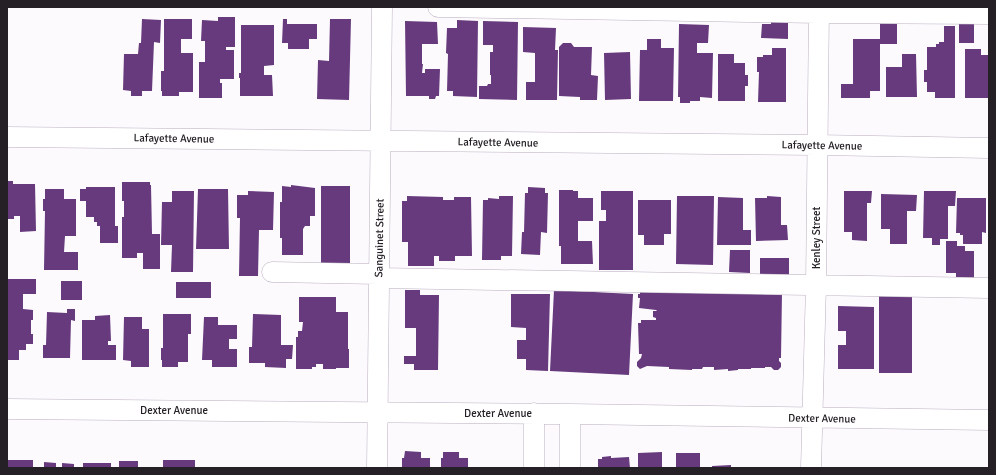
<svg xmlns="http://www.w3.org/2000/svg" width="996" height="475" font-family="Signika,sans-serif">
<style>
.building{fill:#673a7d}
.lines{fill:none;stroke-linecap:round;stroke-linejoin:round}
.minor-casing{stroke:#baafc0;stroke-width:21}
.minor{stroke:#fff;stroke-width:20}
.labels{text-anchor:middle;stroke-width:4;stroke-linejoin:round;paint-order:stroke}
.street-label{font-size:11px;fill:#242026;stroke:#fff}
</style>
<rect width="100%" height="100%" fill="#fdfafe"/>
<path class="building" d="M218 17H235V47H226V50H234V79H220V83H222V98H199V62H205V41H201L202 20 218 21Z
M142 19 161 20 160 43 154 42 152 91H142V96H131V91L123 90 124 54H138L139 43H141Z
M164 19H192V39H181V53H193V92H179V96H162V91H161V71H164Z
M283 19H287V24H317V39H309V49H288V43H282Z
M330 19H351L349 100 317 99 318 60 329 61Z
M457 20 478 21 477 97 453 96V91H447L448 54 446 53 447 28H457Z
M771 20 788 21V39L761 38 762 24H771Z
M405 21 437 22 438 44H422V64H423L422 73H425V69H440L439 96H436L435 99H429V96H406Z
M483 21 518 22 517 100 479 99V86H487L488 84H491V75H490V52H493V45H483Z
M959 21H974V43H959Z
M880 22H897V44H880V91H870V98H841V84H853V39H880Z
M679 24 709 25 708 43H697V53H713L712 98 700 97V101H690V103H680V97H678Z
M241 25H274V65L264 66V75H272L273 96H240V78H239V73H241Z
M944 26H955V98H935V92H927V82H924V70H927V47H936V44H939V42H944Z
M523 27 556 28 555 50H558L557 100H526V82H535V53L523 52Z
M647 39H661V48H674L673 101H639L640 50H647Z
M563 43H571L574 47H592L591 75 598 76 597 100H580V97L559 96V47Z
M772 48H786V102H758L759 72H757V57H763V55H772Z
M965 49H981V55H989V98H965Z
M630 52 631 99 605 100 604 53Z
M718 54H734V63H745V75H748V86H745V101H718Z
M902 54H916L917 97H886V67H902Z
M7 181H13V184H35L36 231 20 232V216H14V219H7Z
M122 182H150V185H151L152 234H160V269H143V253H137V258H122V217H124V201H122Z
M291 185 315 188V216H310V226H305L303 229V255H282V238H280V202H282V186L291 187Z
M321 186H350V268H321Z
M86 187H115V226H118V243H100V226H97V222H94V217H86V201H80V189H86Z
M528 187 545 188V193H548L547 233 541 232 540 255 521 254 522 232H524L525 193H528Z
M45 189H64V199H76V236H65L64 252H78V270H44L45 211H43V199H45Z
M198 189H228L229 249H196Z
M559 190H573V191H578V198H593V221H578V241H592L593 264H561V246H559Z
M172 191H194L193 272H171L172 245H161L162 202H172Z
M248 191 274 192 273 230H259L258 276H239L240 218H237V195H248Z
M601 191H633V270H599V221H606V210H601Z
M844 191H872L871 203H867V241L852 240V232H844Z
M924 191H956L955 206H948V239H940V245H932V238H923Z
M881 194 917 195 916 211H907V244H890V229H881Z
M407 196 443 197V200H454V197H471L472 256H455V261H439V256H434V266H408V242H402V201H407Z
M499 196H513L512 256H501V260H482L483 200H488V198L499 199Z
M677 196H714L713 265 676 264Z
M767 196 781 197V225H787L788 240 756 241 755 198H767Z
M718 197 743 198V230H751V245H717Z
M957 198H986V233L982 232V244H963V235H960V233H956Z
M638 200H671V234H664V245H644V235H638Z
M946 241H957V246H965V251H974V280H956V273H946Z
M730 250H750V273L729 272Z
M760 258H789V277H760Z
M7 279H36V294H23V309L33 310V320H31V334H33V344H26V350H19V360H7Z
M61 281H82V300H61Z
M176 282H211V298H176Z
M405 290H420V295H439L438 370H414V364H404V356H416V328H405Z
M554 290 633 294 629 375 550 371Z
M640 290 782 292 781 358H779V361L781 363V367L778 370H774L771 367H765V368H751V369H738V370L728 371V369L714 370V367H703L702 369H692V370L669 369V367L647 366 640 369 637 366V362L641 358 642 354H639L638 323H641V320H656V318L653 317V311H657L656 310 639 308 640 298H638V294H640Z
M511 294H550L548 371 526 370V359H517V340H526V328L511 327Z
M879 294 912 295V373H879Z
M299 297H336V312H348V349H349V368H336V369H323V364H316V367H312V369H296V337H298V331H302L303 322H299Z
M838 306 874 307V369H838V345H846V331H838Z
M67 309H75V321L71 320 70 358H43V345H46L47 312 67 313Z
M163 314H191V334H188V362H178V367H162V360H161V348H163Z
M253 314 281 315V345H293L292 359H286V368L265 367V363H249V347H252Z
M110 315 111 341H108V345H116V360H82V320H95V316Z
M124 317H142V329H149V367H131V361L123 360Z
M204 317H218V325H237V339H229V349H237V367H212V360H202Z
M405 451 421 452V458H430V468H402V458H404Z
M443 452H459V458H468V468H441V458H443Z
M662 452V468H638V453Z
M676 453H700V468H676Z
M611 456V458L629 457 630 468H598V459H602V457Z
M7 460H33V468H7Z
M163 460H195V468H163Z
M119 461H138V468H119Z
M44 462 56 463V468H44Z
M62 463 74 464V468H62Z
M83 463H111V468H83Z
M731 465V468H712V466Z"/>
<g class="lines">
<defs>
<path id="minor" d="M438 7 818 13 989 14
M7 137 817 145 989 148
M272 272 379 274
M379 278 989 288
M7 409 570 414 989 420
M377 468 382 7
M534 468V413
M570 468V414
M811 468 816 285 819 7"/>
</defs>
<use href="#minor" class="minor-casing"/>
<use href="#minor" class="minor"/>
</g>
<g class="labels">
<g class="street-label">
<text transform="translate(174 138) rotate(1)" y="4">Lafayette Avenue</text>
<text transform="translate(498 142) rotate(1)" y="4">Lafayette Avenue</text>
<text transform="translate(822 145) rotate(1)" y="4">Lafayette Avenue</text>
<text transform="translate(379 238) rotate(-89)" y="4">Sanguinet Street</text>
<text transform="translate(816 238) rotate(-90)" y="4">Kenley Street</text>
<text x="174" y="414">Dexter Avenue</text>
<text x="498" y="417">Dexter Avenue</text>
<text transform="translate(822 418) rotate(1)" y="4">Dexter Avenue</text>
</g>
</g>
<rect width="996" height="475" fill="none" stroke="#242026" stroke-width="16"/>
</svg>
